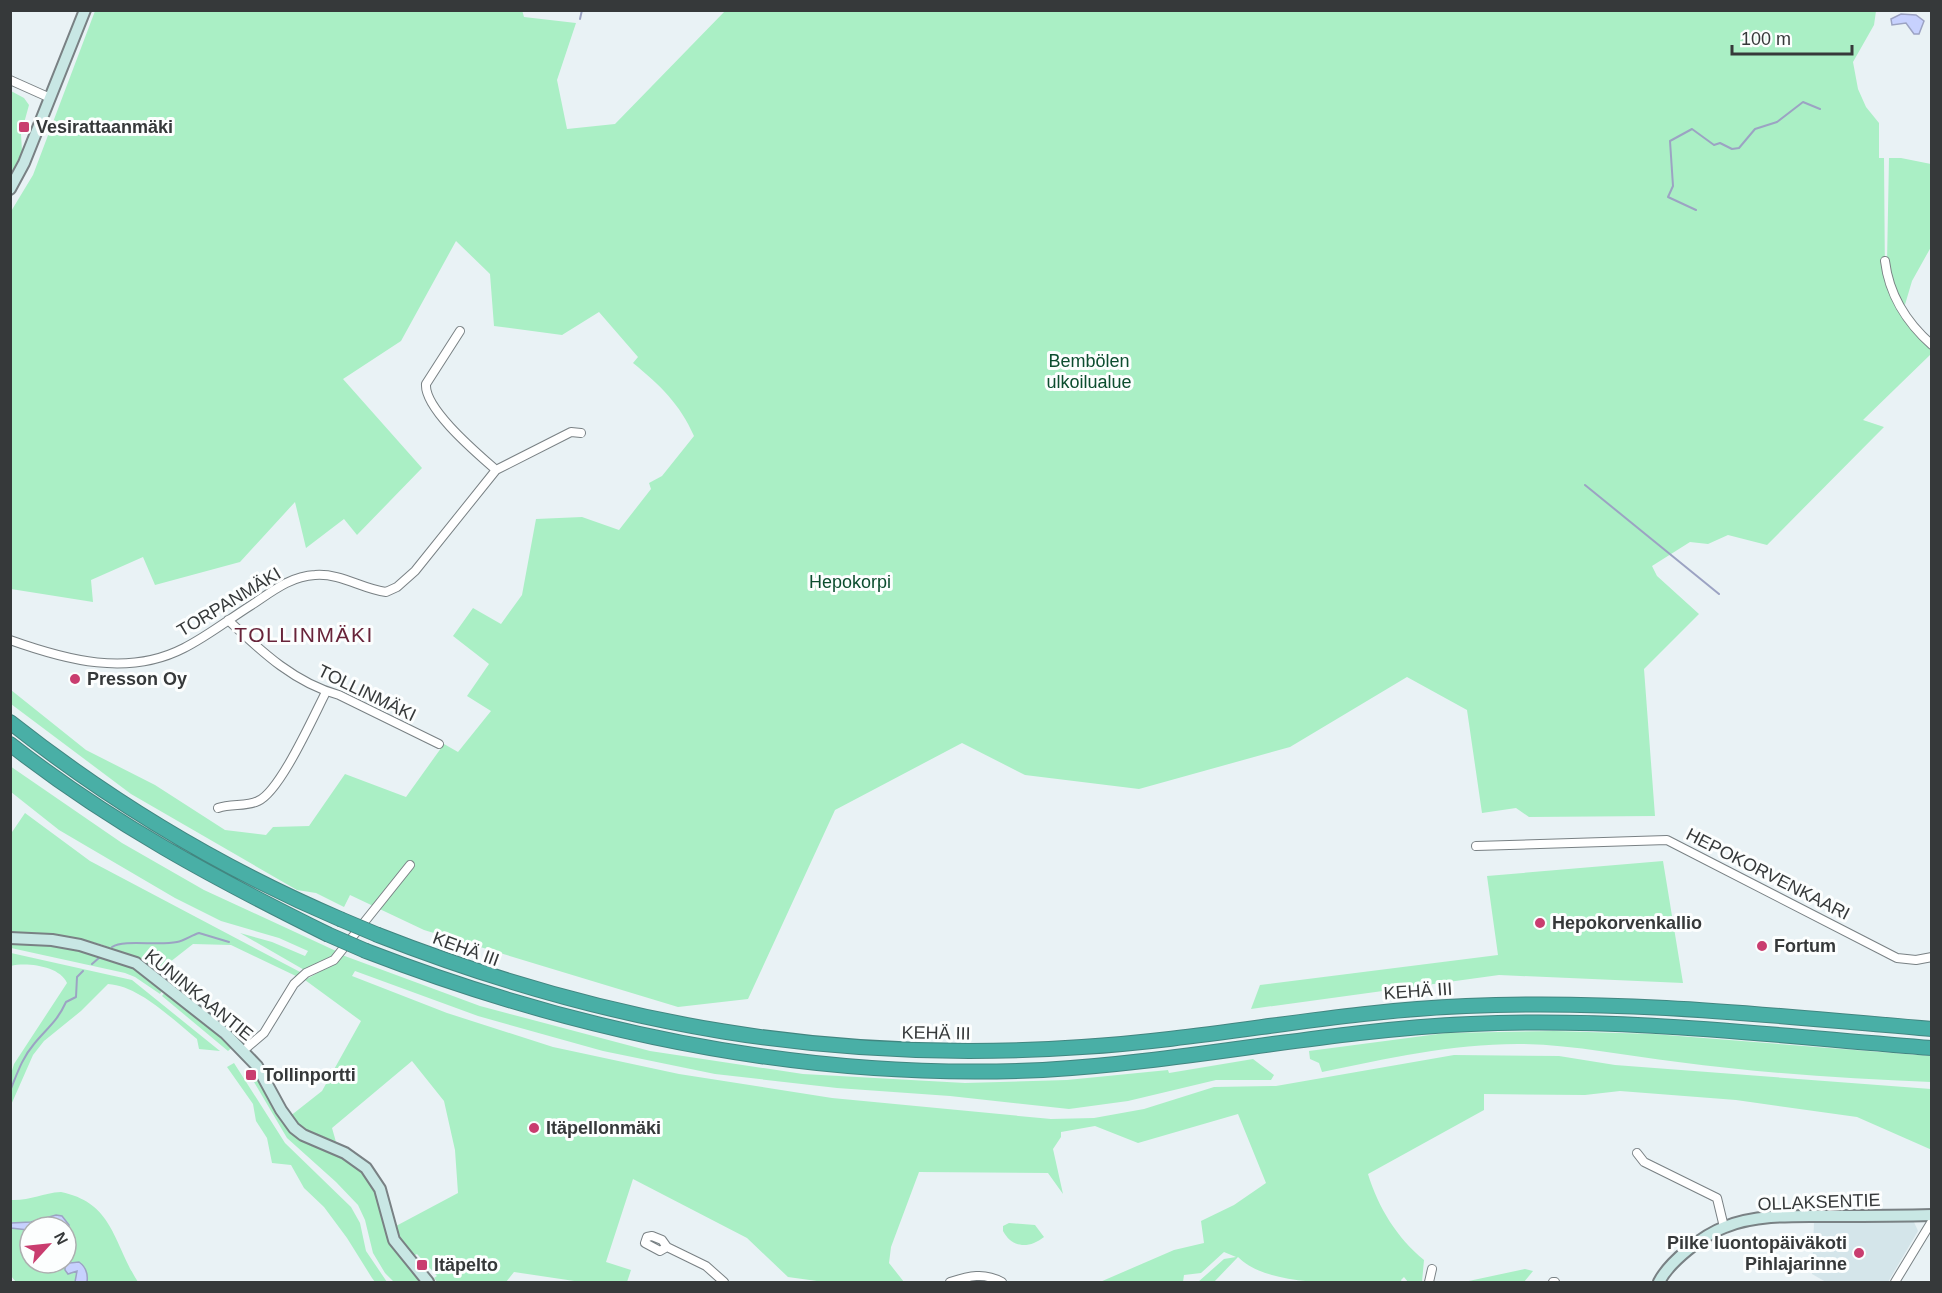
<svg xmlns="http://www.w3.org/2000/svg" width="1942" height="1293" font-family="Helvetica,sans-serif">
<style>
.built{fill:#d4e5ea}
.green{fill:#aaefc5}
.water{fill:#c7d1fe;stroke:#9ca3c3;stroke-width:1.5}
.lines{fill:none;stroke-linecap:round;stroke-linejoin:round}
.stream{stroke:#9ca3c3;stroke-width:2}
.street-casing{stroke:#798184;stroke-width:10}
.secondary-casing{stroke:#798184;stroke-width:14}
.highway-casing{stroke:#428680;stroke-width:16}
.street{stroke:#fff;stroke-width:8}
.secondary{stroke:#c8e7e4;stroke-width:10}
.highway{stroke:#49afa6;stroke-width:14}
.highway-bridge-casing{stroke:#428680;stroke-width:16;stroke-linecap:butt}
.highway-bridge{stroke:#49afa6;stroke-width:14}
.poi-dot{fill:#c93d6f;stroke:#fcfefe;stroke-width:2}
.labels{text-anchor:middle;stroke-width:6;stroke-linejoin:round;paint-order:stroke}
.poi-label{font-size:18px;font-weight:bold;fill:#36393a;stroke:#fcfefe;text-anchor:start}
.park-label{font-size:18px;fill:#0c4d2f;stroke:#fcfefe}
.street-label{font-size:18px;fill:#36393a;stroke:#fcfefe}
.quarter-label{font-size:21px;letter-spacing:1.5px;fill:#68243a;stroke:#fcfefe}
</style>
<rect width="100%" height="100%" fill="#e9f2f5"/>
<path class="built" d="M1814 1222H1914L1918 1231 1888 1282H1826L1812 1274Z"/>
<path class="green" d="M522 10 524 17 576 23 557 80 567 129 615 124 725 11H1876L1874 25 1853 62 1858 89 1866 107 1879 123V158H1884L1885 279 1898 308 1931 348V354L1863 420 1884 427 1767 545 1728 535 1708 544 1690 542 1652 566 1657 576 1699 614 1644 669 1655 816 1529 817 1516 808 1482 813 1467 710 1407 677 1290 747 1139 789 1025 775 962 743 835 810 748 999 678 1007 424 930 350 895 344 907 316 893 297 890 131 794 11 704V690L86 750 155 785 225 830 266 835 273 827 309 826 345 774 406 797 444 744 458 752 491 711 467 696 489 664 453 636 473 608 501 624 522 595 536 519 582 517 619 530 651 489 649 483 662 476 694 436C680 404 660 385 633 363L638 357 599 312 562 335 494 326 490 274 456 241 401 341 343 379 422 468 357 535 344 519 306 548 295 502 240 562 155 585 143 557 91 580 93 602 11 589 10 213 33 175 95 11Z
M11 91 24 98 29 105 21 134 22 151 11 176Z
M1889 158H1901L1931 164V247L1912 281 1904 308 1889 276 1887 263Z
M10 766 122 843 204 890 336 951 330 958 306 971 240 933 272 942 305 956 308 951 279 938 221 921 175 898 59 830 11 792Z
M25 813 90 861 302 973 298 977 231 945 193 944 156 973C108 938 69 935 11 936L10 835Z
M1663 861 1683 983 1499 975 1251 1009 1260 985 1498 955 1487 876Z
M11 942 77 948 125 961 164 988 160 994 135 977 125 973 11 948Z
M11 953 132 980 220 1051 199 1049 197 1039C173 1020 140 986 108 984L81 1011 44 1041 33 1055 11 1105V1074L14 1064 67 983C60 966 26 962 11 966Z
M342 955 480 1006 650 1051 803 1074 965 1083 1067 1080 1168 1070 1169 1073 1253 1059 1274 1075 1271 1080H1216L1128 1101 1069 1109 950 1096 837 1088 715 1074 603 1051 478 1016 355 971 352 976 447 1013 553 1047 679 1074 832 1098 1051 1119 1094 1118 1144 1109 1214 1087 1276 1086 1454 1055 1559 1056 1615 1065 1931 1089 1932 1150 1857 1117 1736 1100 1620 1091 1585 1095 1484 1094V1110L1368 1174C1378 1207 1397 1238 1424 1260L1422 1282H1408L1404 1277 1401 1280 1402 1282C1359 1282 1270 1290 1238 1257L1214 1282H1198L1224 1259 1236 1257 1224 1252 1201 1273 1184 1275 1183 1282H1100L1174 1250 1204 1243 1201 1221 1234 1205 1266 1183 1238 1114 1138 1143 1095 1126 1061 1132V1137L1053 1149 1063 1194 1048 1173 919 1172 891 1247 889 1263 904 1282H824L788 1277 747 1238 633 1179 606 1262 631 1270 627 1282H581L514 1272 506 1282H437L434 1278 437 1276 417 1254 413 1256 401 1240 396 1226 458 1193 455 1150 444 1101 412 1061 332 1128 336 1142 305 1129 289 1117 322 1091 361 1021 305 980 335 963Z
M166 991 234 1046 228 1051 162 996Z
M1554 1031 1653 1034 1931 1056V1082C1847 1079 1762 1073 1678 1062 1627 1056 1576 1045 1524 1044 1456 1043 1389 1058 1322 1072L1319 1063 1310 1059 1309 1051 1446 1033Z
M234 1063 285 1143 351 1207 360 1223 366 1251 387 1282H375L372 1278 347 1238 324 1207 304 1188 291 1165 272 1163 267 1138 256 1121 253 1104 227 1067Z
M258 1079 280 1116 347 1158 362 1171 379 1200 391 1243 420 1279 417 1282H394L385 1273 373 1253 365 1220 358 1205 336 1182 287 1138 254 1082Z
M61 1192C114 1203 113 1243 138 1282H87L76 1262 70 1263 68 1259 69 1225 56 1215 31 1222 11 1223 10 1200C30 1201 42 1193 61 1192Z
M1009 1223 1035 1225 1044 1237C1029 1249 1012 1248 1003 1231V1226Z
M10 1228 30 1229V1263H64L70 1274 77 1271 78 1282H16L11 1276Z
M1525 1269 1533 1271 1524 1282H1464Z"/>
<path class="water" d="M1901 14 1916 15 1924 21 1919 34H1914L1906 23 1892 25 1891 19Z
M56 1215 62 1216 69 1225 66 1256 70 1263 79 1262C86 1267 88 1275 87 1282H75L77 1271 68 1274 65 1270 66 1227 53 1222 28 1230 11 1228V1223L31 1222Z"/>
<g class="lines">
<path class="stream" d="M580 19 582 10
M1696 210 1668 197 1673 186 1670 141 1692 129 1714 145 1720 143 1732 149 1739 148 1755 129 1777 122 1803 102 1820 109
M1585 485 1719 594
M112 947C124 939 158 946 177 942 184 941 192 935 199 933L229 942
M92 964 100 957
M10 1091C17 1074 22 1058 34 1044 47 1028 57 1022 66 1002L76 997 77 977 83 971"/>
<defs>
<path id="street" d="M10 80 48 97
M1885 261C1889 294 1907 323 1932 345
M460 331 426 384C424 409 478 454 496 470
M228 620C260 650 294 683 339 695L439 744
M10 640C66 660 128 677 184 648 206 637 228 620 250 606 270 593 290 576 315 575 341 573 362 589 386 592L397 587 415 571 496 470 571 432 581 433
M218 808C231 803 246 807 258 801 280 792 314 715 326 692
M1476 846 1667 840 1897 958 1916 960 1932 957
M244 1050 264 1033 294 984 306 973 334 960 410 865
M1637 1153 1644 1162 1717 1198 1724 1227
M667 1247 660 1251 645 1243 647 1237 652 1236 662 1240 667 1247 706 1266 724 1282
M950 1282C969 1276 984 1272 1002 1282
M1429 1282 1432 1269
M1553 1282H1555
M1895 1282 1932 1221"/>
<path id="secondary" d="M10 189 24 163 85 10
M10 938 52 940 80 945 136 963 225 1033 257 1066 281 1110 294 1128 303 1135 345 1153 366 1168 380 1189 394 1240 428 1282
M1659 1282C1669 1262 1703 1235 1725 1227 1757 1214 1796 1216 1830 1216 1864 1216 1898 1216 1932 1215"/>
<path id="highway" d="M10 722C110 801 223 869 340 919
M10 744C111 823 214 878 327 934
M378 935C610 1026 833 1064 1082 1047 1211 1039 1337 1011 1466 1006 1622 999 1777 1016 1932 1029
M366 951C584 1035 809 1081 1043 1070 1186 1062 1327 1030 1471 1024 1625 1017 1778 1036 1932 1048"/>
</defs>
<use href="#street" class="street-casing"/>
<use href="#secondary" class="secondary-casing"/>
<use href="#highway" class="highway-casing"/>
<use href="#street" class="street"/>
<use href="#secondary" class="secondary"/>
<use href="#highway" class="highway"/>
<defs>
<path id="highway-bridge" d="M340 919 378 935
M327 934 366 951"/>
</defs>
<use href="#highway-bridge" class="highway-bridge-casing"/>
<use href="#highway-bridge" class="highway-bridge"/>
</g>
<g class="poi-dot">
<rect x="18" y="121" width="12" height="12" rx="3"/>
<circle cx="75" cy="679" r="6"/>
<circle cx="1540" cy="923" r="6"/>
<circle cx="1762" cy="946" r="6"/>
<rect x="245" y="1069" width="12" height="12" rx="3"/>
<circle cx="534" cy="1128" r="6"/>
<circle cx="1859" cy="1253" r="6"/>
<rect x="416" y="1259" width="12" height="12" rx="3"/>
</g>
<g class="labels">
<g class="poi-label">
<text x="36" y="133">Vesirattaanmäki</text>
<text x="87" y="685">Presson Oy</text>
<text x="1552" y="929">Hepokorvenkallio</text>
<text x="1774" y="952">Fortum</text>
<text x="263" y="1081">Tollinportti</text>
<text x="546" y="1134">Itäpellonmäki</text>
<text x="1847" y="1249" text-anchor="end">Pilke luontopäiväkoti<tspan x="1847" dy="21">Pihlajarinne</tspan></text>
<text x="434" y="1271">Itäpelto</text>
</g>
<g class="park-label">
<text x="1089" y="367">Bembölen<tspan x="1089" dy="21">ulkoilualue</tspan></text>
<text x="850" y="588">Hepokorpi</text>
</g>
<g class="street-label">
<text transform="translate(229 602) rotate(-31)" y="6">TORPANMÄKI</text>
<text transform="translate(367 693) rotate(26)" y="6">TOLLINMÄKI</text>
<text transform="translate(1768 874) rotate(27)" y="6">HEPOKORVENKAARI</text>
<text transform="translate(466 949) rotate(20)" y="6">KEHÄ III</text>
<text transform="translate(1418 991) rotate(-4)" y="6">KEHÄ III</text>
<text transform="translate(199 995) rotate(39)" y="6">KUNINKAANTIE</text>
<text transform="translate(936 1033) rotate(1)" y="6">KEHÄ III</text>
<text transform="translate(1819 1202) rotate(-2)" y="6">OLLAKSENTIE</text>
</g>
<g class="quarter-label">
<text x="304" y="642">TOLLINMÄKI</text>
</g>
</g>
<rect width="1942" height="1293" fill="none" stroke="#36393a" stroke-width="24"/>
<g transform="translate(48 1245) rotate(63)"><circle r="28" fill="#fcfefe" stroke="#adafb0" stroke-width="1.5"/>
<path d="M0-4.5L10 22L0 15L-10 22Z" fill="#c93d6f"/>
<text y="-9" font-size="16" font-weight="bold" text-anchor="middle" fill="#36393a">N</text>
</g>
<path d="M1732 45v9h120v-9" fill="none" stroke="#36393a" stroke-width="3"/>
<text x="1741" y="45" font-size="18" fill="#36393a" stroke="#fcfefe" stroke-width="4.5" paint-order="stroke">100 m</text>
</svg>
